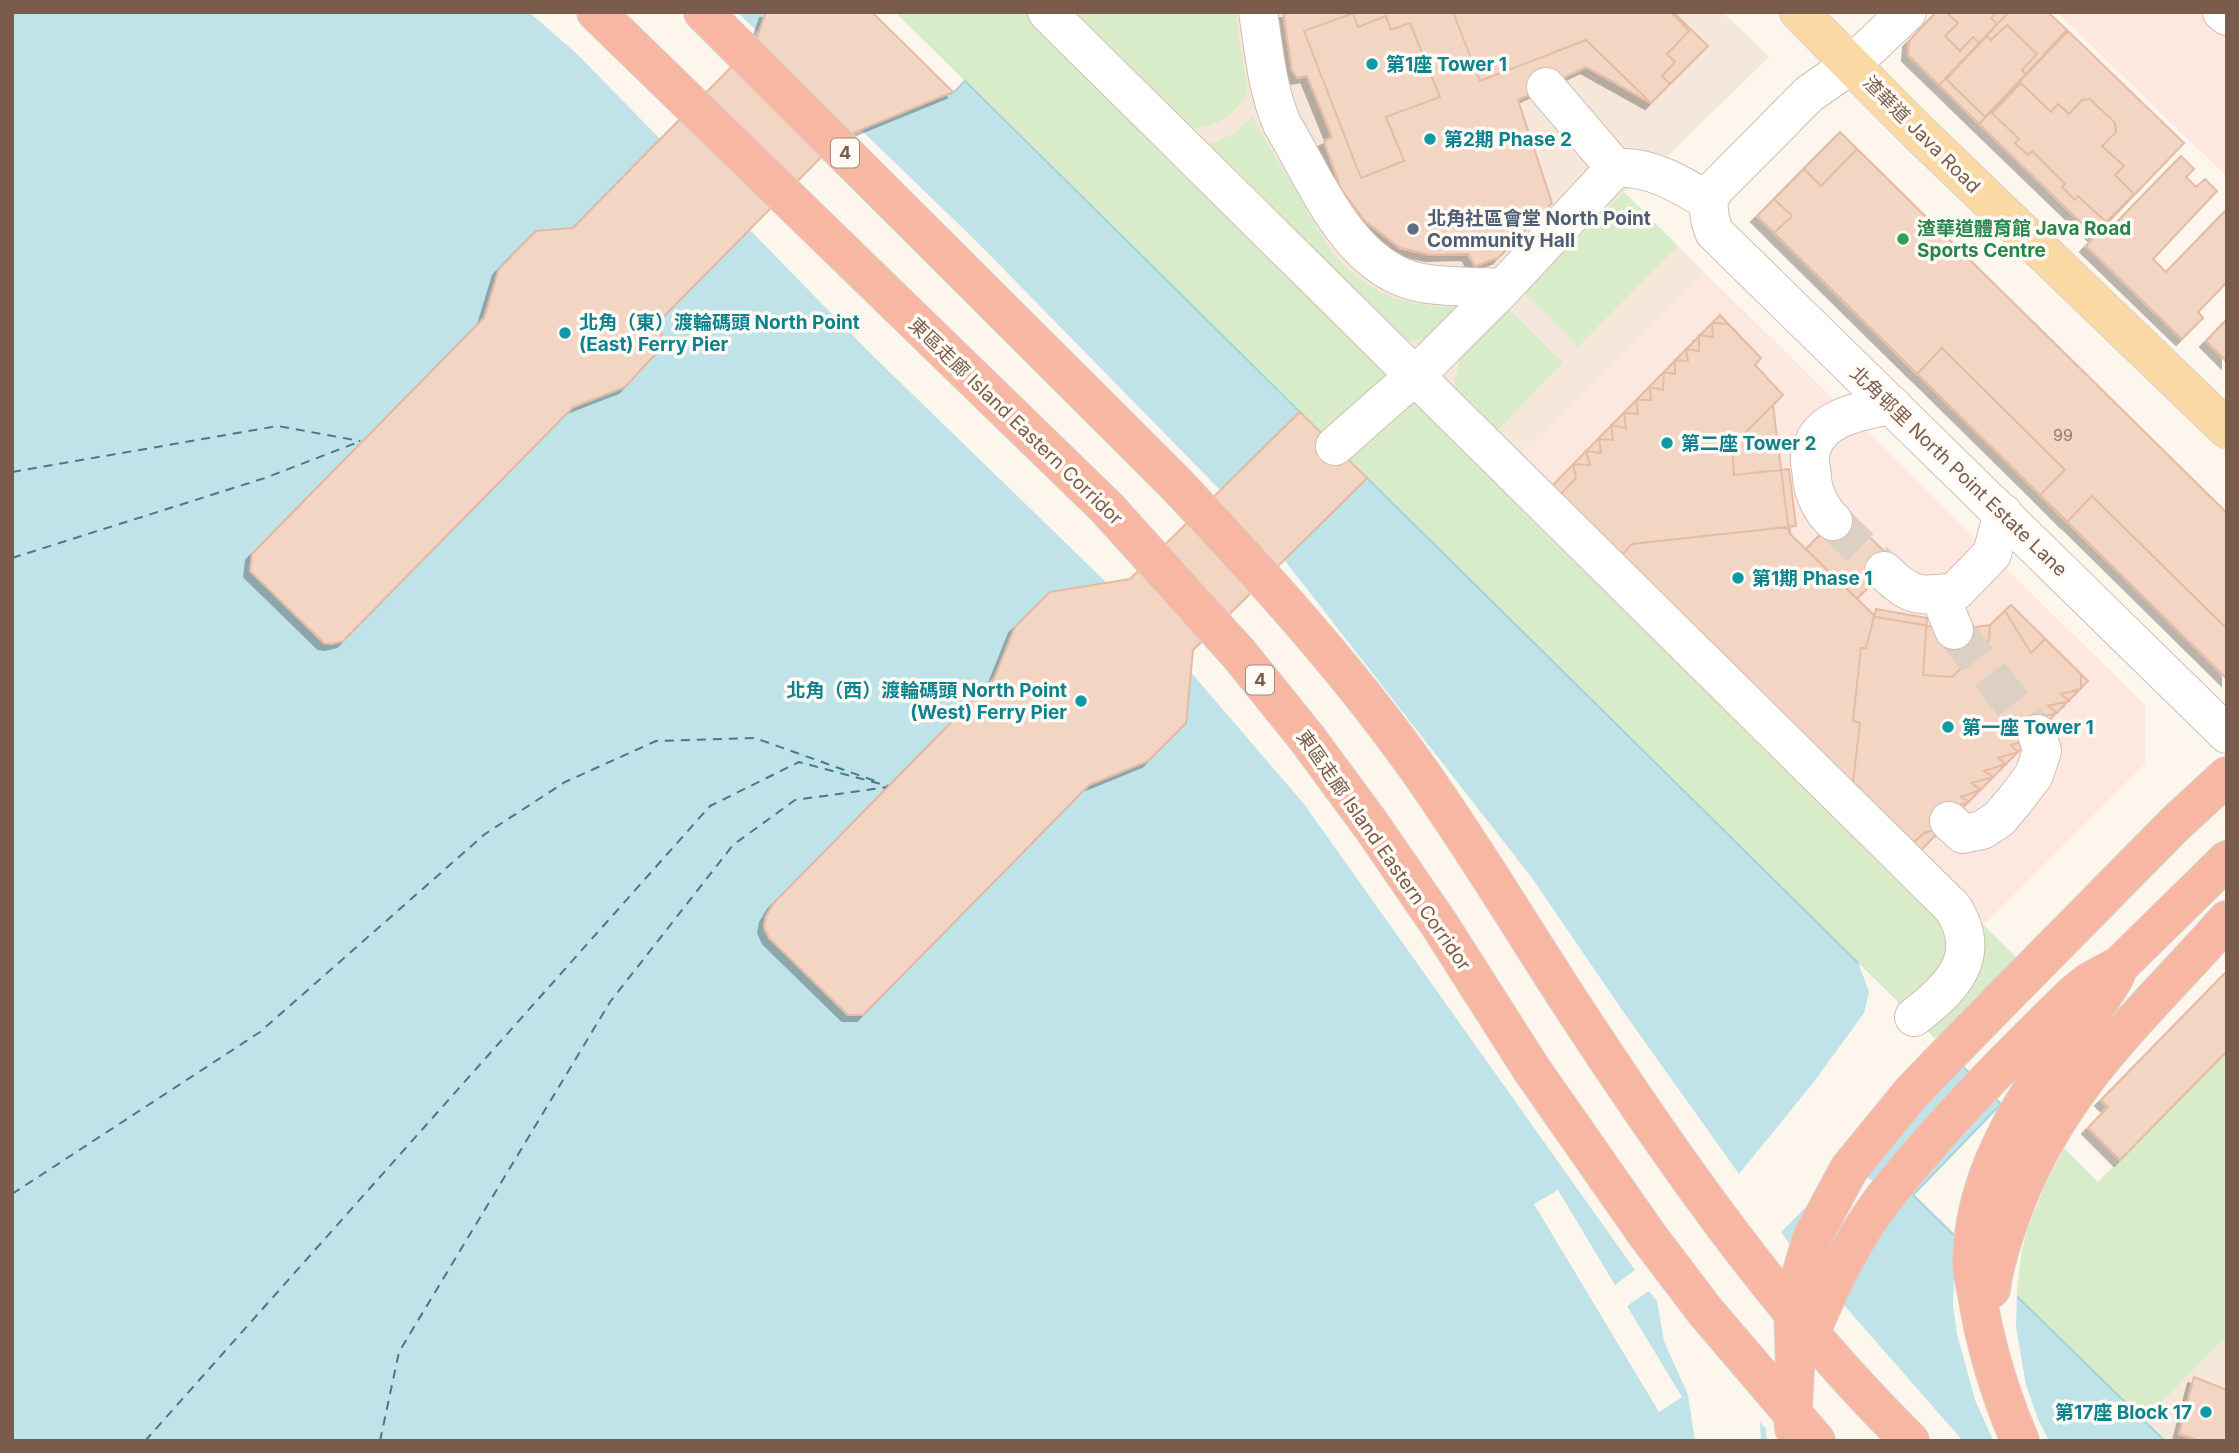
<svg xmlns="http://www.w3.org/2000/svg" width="2239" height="1453" font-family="Inter,'Noto Sans TC',sans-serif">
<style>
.residential{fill:#f5e8da}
.commercial{fill:#fde8e0}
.green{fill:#d8ecc9}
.water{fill:#bfe3e8;stroke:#a5d3da;stroke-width:2}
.pier{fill:#fdf6ec;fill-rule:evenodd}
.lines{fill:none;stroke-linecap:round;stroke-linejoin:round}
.ferry{stroke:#437c86;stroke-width:2;stroke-dasharray:9 7;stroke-linecap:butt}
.building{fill:#f3d5c3;stroke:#e6bba3;stroke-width:2;filter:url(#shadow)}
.minor-tunnel{stroke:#dcd0c4;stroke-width:38;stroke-dasharray:38 19;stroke-linecap:butt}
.minor-casing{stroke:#d1beb0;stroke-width:40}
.major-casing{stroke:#dad1cd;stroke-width:40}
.highway-casing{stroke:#dad1cd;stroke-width:40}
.minor{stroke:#fff;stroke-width:38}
.major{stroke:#fbd9a5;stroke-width:38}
.highway{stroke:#f7b7a3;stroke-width:38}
.culture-dot{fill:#0f9aa8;stroke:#fffaf3;stroke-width:2.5}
.service-dot{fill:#5c6f8a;stroke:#fffaf3;stroke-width:2.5}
.leisure-dot{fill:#2e9e5b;stroke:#fffaf3;stroke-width:2.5}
.labels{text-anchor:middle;stroke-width:7;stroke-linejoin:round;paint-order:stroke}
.number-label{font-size:16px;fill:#987a6a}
.shield{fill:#fffaf3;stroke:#a28b7f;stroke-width:2}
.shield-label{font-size:18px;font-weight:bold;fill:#7a5c4d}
.culture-label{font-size:19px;font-weight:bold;fill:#0d838f;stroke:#fffaf3;text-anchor:start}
.street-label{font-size:19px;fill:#7a5c4d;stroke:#fffaf3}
.service-label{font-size:19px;font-weight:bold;fill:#4e5e75;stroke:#fffaf3;text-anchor:start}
.leisure-label{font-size:19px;font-weight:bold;fill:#27864d;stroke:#fffaf3;text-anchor:start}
</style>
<defs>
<filter id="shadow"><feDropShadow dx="-6" dy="6" stdDeviation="0" flood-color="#0004"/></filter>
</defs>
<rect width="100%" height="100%" fill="#fdf6ec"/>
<path class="residential" d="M1059 12H1723L1769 57 1651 172 1624 192 1704 272 1514 461Z
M2227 1336V1441H2165L2144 1420Z"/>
<path class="commercial" d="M2057 12H2227V177Z
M1704 272 2145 705V764L1984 925 1514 461Z"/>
<path class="green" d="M895 12H1235L1248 93C1233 116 1216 128 1188 129L1205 146C1225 139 1238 132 1252 117L1331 251C1368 295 1405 308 1461 307 1442 325 1428 345 1400 341L1452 391 1460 358 1509 309 1563 362 1490 438 2017 958 1936 1039Z
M1624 192 1678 246 1578 347 1524 293Z
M2227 1051V1336L2144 1420 2016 1295 2022 1250 2028 1228 2045 1185 2064 1148 2098 1182Z"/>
<path class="water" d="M12 12H766L755 43 573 228 536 231 499 268 484 318 252 554 250 559V571L324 643 331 644 343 641 573 407 625 387 661 348 662 318 840 138 953 93 965 81 1300 412 1130 579 994 679 774 903C766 916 763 923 769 938L848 1015H863L1089 785 1148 761 1186 723 1193 650 1367 478 2001 1104 1913 1195 2165 1441H12Z"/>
<path class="pier" d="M529 12H737L761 35 663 142 578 55Z
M858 127 976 241 1223 493 1132 582 1110 586 869 352 747 227 838 136Z
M1282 557 1532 878 1620 1007 1739 1174 1813 1083 1864 1013 1869 992 1858 962 1935 1038 1938 1036 1967 1064 1930 1100 1864 1176 1907 1196 1862 1265 1844 1305 1963 1441H1767L1766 1429 1760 1422 1761 1441H1695L1688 1395 1664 1341 1657 1301 1649 1291 1627 1306 1682 1397 1659 1412 1534 1204 1558 1190 1615 1285 1635 1270 1304 804 1188 669 1190 650ZM1814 1199 1792 1247 1781 1232Z
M1957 1233 2017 1291 2016 1327 2026 1385 2038 1419 2049 1441 1993 1440 1975 1400 1957 1334 1953 1305 1955 1242Z"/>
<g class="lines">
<path class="ferry" d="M12 472 278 426 360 441
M12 558 265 478 361 441
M12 1194 260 1032 485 834 565 782 656 741 755 738 875 781
M145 1441 710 806 799 762 888 786
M380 1441 399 1352 610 1002 733 845 795 800 888 787"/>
</g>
<path class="building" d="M766 12H872L953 92 840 138 662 318 661 348 625 387 573 407 343 641 331 644 324 643 250 571 252 554 484 318 499 269 536 231 573 228 755 43Z
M1283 12H1673L1708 46 1651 103 1586 67 1518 100 1552 203 1498 258 1475 266 1468 254 1431 255 1400 248 1365 221 1341 189 1324 141 1332 137 1307 76 1297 78 1292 70Z
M1453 12H1671L1689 31 1667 54 1675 62 1662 76 1670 84 1651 103 1586 40 1480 81Z
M1936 12H2009L1939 85 1908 55 1909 41Z
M1946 12H1997L1991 18 1997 24 1979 43 1973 37 1960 51 1945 36 1958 23Z
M2009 12H2048L2067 30 1979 124 1939 85Z
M1353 13 1358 27 1386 16 1391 30 1410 23 1440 97 1386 117 1404 161 1361 178 1304 31Z
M2007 25 2037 54 2022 70 2026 74 1985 117 1946 79 1987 36 1991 40Z
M2068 31 2184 143 2095 236 1979 124Z
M2021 83 2051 112 2058 104 2069 114 2082 100 2090 99 2115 123 2116 132 2102 146 2124 166 2115 175 2134 194 2106 222 2078 196 2075 200 2062 187 2065 184 2032 151 2028 155 2015 143 2019 139 1992 113Z
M1840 132 2227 513V679L1757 216Z
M1857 149 2227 513V629L2092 496 2067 522 2040 495 2065 470 1942 348 1917 374 1774 233 1792 216 1774 199 1804 169 1821 186Z
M1857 149 2227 513V679L1757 216 1804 169 1821 186Z
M2181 156 2194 169 2186 177 2196 187 2205 179 2217 191 2153 259 2166 272 2227 209V282L2198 312 2203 318 2182 339 2086 246 2106 225 2110 229Z
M1720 315 1761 358 1755 365 1783 395 1773 405 1789 533 1876 617 1954 630 1990 625 2011 605 2088 681 1919 852 1550 488Z
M2227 319V362L2206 341Z
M1712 323 1728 324 1761 358 1755 365 1783 395 1732 446 1734 475 1789 469 1796 526 1632 544 1620 557 1558 497 1576 478 1573 464 1590 465 1586 451 1601 453 1599 439 1613 440 1611 425 1626 428 1624 413 1638 414 1636 400H1651L1650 387 1663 390 1664 372 1675 374V360L1688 361 1686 349 1699 351V335L1713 337Z
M1300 412 1367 478 1193 650 1186 723 1148 761 1089 785 863 1015H848L769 938 764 927 766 916 774 903 994 679 1015 627 1050 592 1130 579Z
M1843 511 1894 561 1857 599 1806 549Z
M1876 609 1927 618 1923 675 1952 677 1989 640 1990 625 2005 611 2031 653 2045 639 2081 674V689L2061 694 2069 701 2048 706 2057 713 2036 718 2031 739 2011 745 2018 752 1998 758 2006 764 1984 771 1993 777 1972 783 1980 790 1961 797 1969 802 1948 809 1943 828 1924 833 1911 845 1853 782 1860 723 1853 721 1861 648H1866Z
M2227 971V1051L2120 1160 2088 1128 2108 1107 2101 1100Z
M2194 1377 2227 1390V1441H2201L2179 1434Z"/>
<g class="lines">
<path class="minor-tunnel" d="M1833 521 1884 571
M1954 630 2037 734"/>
<defs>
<path id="minor" d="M1047 12 1953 908C1984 957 1951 989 1914 1017
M1258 12C1264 50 1267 89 1282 124 1316 180 1348 266 1417 282 1441 288 1477 286 1503 288
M2222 12 2227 16
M1546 87 1615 168
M1708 201 1710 219 1714 232 2227 734
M1708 201 1714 190 1809 94 1852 64 1907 12
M1335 446 1421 370 1503 288 1615 168C1650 166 1678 183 1708 201
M1833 521C1822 511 1813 493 1812 478 1812 471 1809 463 1810 456 1815 417 1861 411 1892 405
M1884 571C1911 597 1918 597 1955 592L1992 554 2003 513
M1939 594 1954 630
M1949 821 1963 834 1982 830 1999 819 2015 800 2034 775 2042 751 2037 734"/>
<path id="major" d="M1799 12 1918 132 2227 429"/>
<path id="highway" d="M596 12 1107 508 1239 654 1306 737 1371 825 1439 924 1532 1070 1648 1236 1705 1311 1816 1441
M703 12 1176 484C1260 573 1344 665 1416 766 1476 850 1528 939 1585 1025 1681 1171 1785 1318 1910 1441
M1991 1289C1995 1259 2005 1230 2016 1202 2062 1083 2145 1013 2227 920
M1802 1353C1821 1307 1841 1261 1869 1219 1883 1197 1901 1177 1918 1157 1966 1100 2020 1047 2073 995L2089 982 2120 965 2227 860
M1794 1428 1793 1403 1795 1370 1793 1302 1812 1238 1849 1169 1912 1092 1969 1033 2175 824 2227 776
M2020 1441C2000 1394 1985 1345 1977 1294 1975 1284 1972 1273 1972 1262 1973 1192 2005 1129 2044 1072 2068 1037 2096 1012 2116 974"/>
</defs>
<use href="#minor" class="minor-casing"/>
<use href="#major" class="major-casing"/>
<use href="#highway" class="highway-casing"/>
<use href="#minor" class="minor"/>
<use href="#major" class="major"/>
<use href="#highway" class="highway"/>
</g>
<g class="culture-dot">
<circle cx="1372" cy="64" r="7"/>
<circle cx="1430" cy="139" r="7"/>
<circle cx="565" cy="333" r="7"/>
<circle cx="1667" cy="443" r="7"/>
<circle cx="1738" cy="578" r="7"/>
<circle cx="1081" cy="701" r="7"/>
<circle cx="1948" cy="727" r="7"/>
<circle cx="2206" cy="1412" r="7"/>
</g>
<circle class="service-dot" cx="1413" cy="229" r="7"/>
<circle class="leisure-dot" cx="1903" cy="239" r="7"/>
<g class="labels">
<g class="number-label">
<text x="2063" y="441">99</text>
</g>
<g class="shield">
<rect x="831" y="138.5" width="28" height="29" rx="5"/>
<rect x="1246" y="665.5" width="28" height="29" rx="5"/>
</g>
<g class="shield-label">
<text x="845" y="159">4</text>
<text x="1260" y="686">4</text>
</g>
<g class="culture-label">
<text x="1386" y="71">第1座 Tower 1</text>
<text x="1444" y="146">第2期 Phase 2</text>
<text x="579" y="329">北角（東）渡輪碼頭 North Point<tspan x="579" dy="22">(East) Ferry Pier</tspan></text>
<text x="1681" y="450">第二座 Tower 2</text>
<text x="1752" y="585">第1期 Phase 1</text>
<text x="1067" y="697" text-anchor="end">北角（西）渡輪碼頭 North Point<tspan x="1067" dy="22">(West) Ferry Pier</tspan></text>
<text x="1962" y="734">第一座 Tower 1</text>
<text x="2192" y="1419" text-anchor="end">第17座 Block 17</text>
</g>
<g class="street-label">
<text transform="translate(1922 134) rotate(45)" y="7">渣華道 Java Road</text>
<text transform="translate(1016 421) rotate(44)" y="7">東區走廊 Island Eastern Corridor</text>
<text transform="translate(1959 471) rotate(44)" y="7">北角邨里 North Point Estate Lane</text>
<text transform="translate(1384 850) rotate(55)" y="7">東區走廊 Island Eastern Corridor</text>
</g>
<g class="service-label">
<text x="1427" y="225">北角社區會堂 North Point<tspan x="1427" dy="22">Community Hall</tspan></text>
</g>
<g class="leisure-label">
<text x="1917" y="235">渣華道體育館 Java Road<tspan x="1917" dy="22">Sports Centre</tspan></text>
</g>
</g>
<rect width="2239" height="1453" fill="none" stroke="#7a5c4d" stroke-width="28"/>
</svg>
